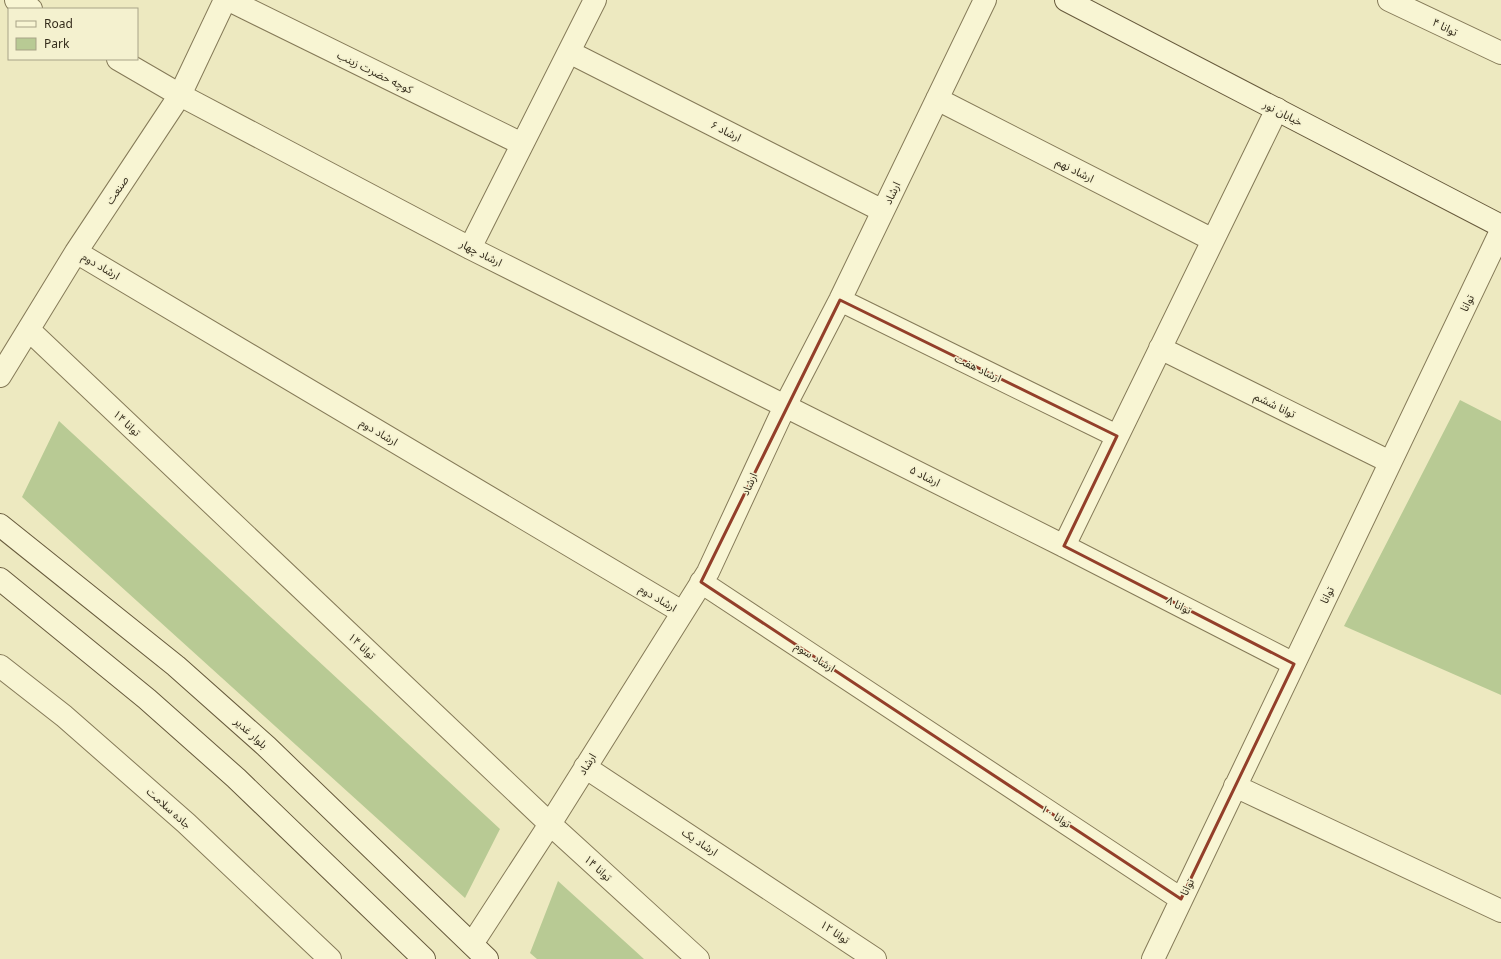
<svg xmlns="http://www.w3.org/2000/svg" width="1501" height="959" font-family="Georgia,'Noto Sans Arabic',serif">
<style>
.green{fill:#b8ca94}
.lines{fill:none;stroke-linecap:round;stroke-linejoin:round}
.street-casing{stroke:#857a58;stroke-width:24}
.secondary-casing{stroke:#675a3c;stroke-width:24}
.street{stroke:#f8f5d3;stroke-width:22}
.secondary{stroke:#f8f5d3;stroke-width:22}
.marked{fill:none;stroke:#933f2a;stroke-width:3;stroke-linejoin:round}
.labels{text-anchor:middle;stroke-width:3;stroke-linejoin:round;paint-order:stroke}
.street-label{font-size:11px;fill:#352d1c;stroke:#f4f1cf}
</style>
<rect width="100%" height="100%" fill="#ede9c0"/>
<path class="green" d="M1460 400 1501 421V695L1344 626Z
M59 421 500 829 465 898 22 497Z
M558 881 644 959H537L530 953Z"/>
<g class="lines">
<defs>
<path id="street" d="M16 0 31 9
M229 0 522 144
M1389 0 1501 53
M569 52 883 211
M118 59 180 95 470 248 1064 546 1294 664
M937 99 1213 240
M470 248 595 0
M76 252 682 612
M840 300 1117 436
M29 330 550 824 698 959
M1160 348 1390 462
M0 376 76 252 180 95 225 0
M1064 546 1277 109
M701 582 1181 899
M0 666 64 716 186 823 330 959
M585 767 875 959
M1235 786 1501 911
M472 944 550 824 708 572 785 406 840 300 985 0
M1153 959 1501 231"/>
<path id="secondary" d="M1066 0 1501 226
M0 525 176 666 266 746 487 959
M0 579 147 699 236 778 424 959"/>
</defs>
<use href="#street" class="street-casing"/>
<use href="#secondary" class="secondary-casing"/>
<use href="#street" class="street"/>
<use href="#secondary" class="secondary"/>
</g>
<path class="marked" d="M840 300 1117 436 1064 546 1294 664 1181 899 701 582Z"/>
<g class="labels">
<g class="street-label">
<text transform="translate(1445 27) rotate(26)" y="4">توانا ۴</text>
<text transform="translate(375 72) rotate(26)" y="4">کوچه حضرت زینب</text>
<text transform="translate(1283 113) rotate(27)" y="4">خیابان نور</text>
<text transform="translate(726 131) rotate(27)" y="4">ارشاد ۶</text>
<text transform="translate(1075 170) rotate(27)" y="4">ارشاد نهم</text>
<text transform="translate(117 190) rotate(-56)" y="4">صنعت</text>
<text transform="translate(892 193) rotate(-64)" y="4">ارشاد</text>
<text transform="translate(481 253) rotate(27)" y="4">ارشاد چهار</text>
<text transform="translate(101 266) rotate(31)" y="4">ارشاد دوم</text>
<text transform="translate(1467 303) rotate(-64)" y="4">توانا</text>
<text transform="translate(978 368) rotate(26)" y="4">ارشاد هفت</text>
<text transform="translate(1275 405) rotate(26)" y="4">توانا ششم</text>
<text transform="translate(127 423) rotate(43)" y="4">توانا ۱۴</text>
<text transform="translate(379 432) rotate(31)" y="4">ارشاد دوم</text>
<text transform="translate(925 476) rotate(27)" y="4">ارشاد ۵</text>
<text transform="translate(749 484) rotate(-65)" y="4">ارشاد</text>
<text transform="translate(1327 595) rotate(-64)" y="4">توانا</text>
<text transform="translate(658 598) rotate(31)" y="4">ارشاد دوم</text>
<text transform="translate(1179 605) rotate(27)" y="4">توانا ۸</text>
<text transform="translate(362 646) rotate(43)" y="4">توانا ۱۴</text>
<text transform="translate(815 657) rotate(33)" y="4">ارشاد سوم</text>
<text transform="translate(251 733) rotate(42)" y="4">بلوار غدیر</text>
<text transform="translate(587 764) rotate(-58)" y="4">ارشاد</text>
<text transform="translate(169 808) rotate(42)" y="4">جاده سلامت</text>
<text transform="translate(1056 816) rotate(33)" y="4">توانا ۱۰</text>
<text transform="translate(700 842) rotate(34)" y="4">ارشاد یک</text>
<text transform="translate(598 868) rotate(42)" y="4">توانا ۱۴</text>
<text transform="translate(1187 887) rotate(-64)" y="4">توانا</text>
<text transform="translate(835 932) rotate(34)" y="4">توانا ۱۲</text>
</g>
</g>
<rect x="8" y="8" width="130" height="52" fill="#f4f1cf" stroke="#a8a387"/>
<rect x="16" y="21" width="20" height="6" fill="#f8f5d3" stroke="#a8a387"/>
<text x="44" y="28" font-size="12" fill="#352d1c">Road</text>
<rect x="16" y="38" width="20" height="12" fill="#b8ca94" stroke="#a8a387"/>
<text x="44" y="48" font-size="12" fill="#352d1c">Park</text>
</svg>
